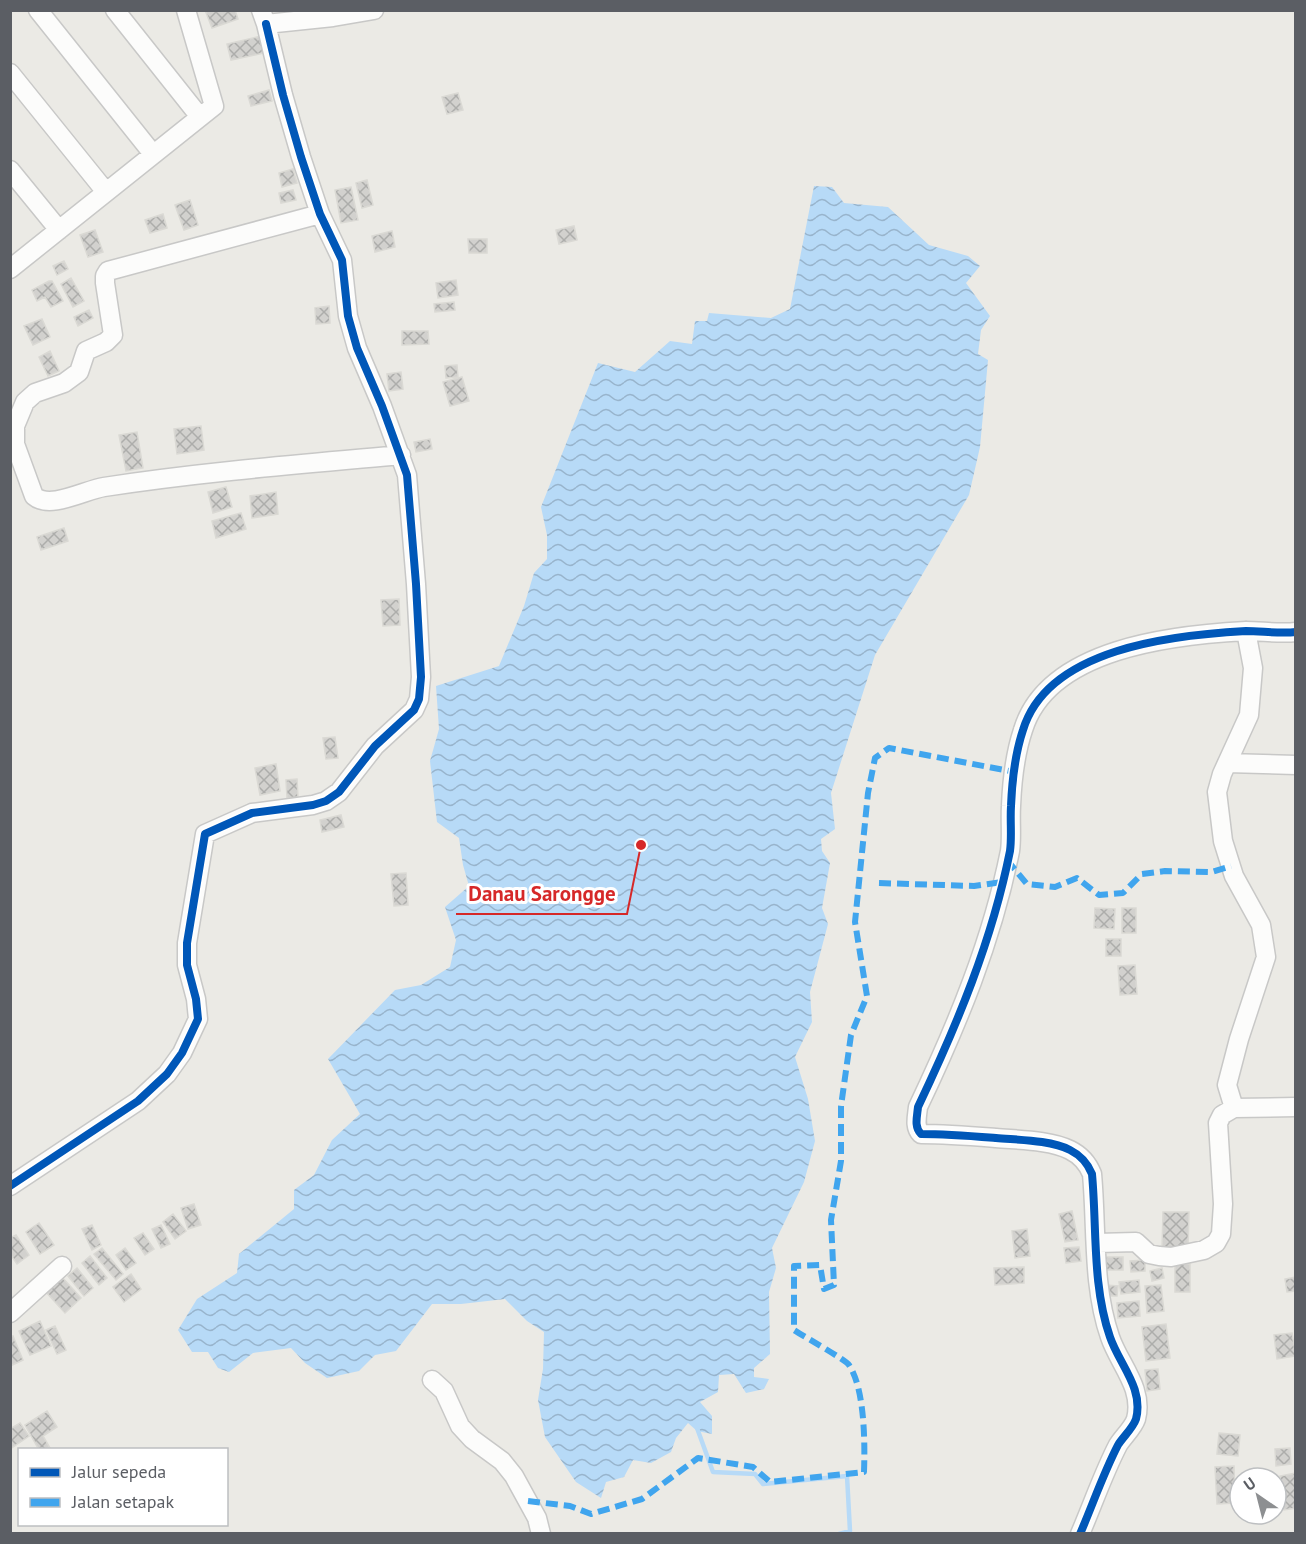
<svg xmlns="http://www.w3.org/2000/svg" width="1306" height="1544" font-family="'PT Sans',sans-serif">
<style>
.water{fill:url(#water-waves)}
.lines{fill:none;stroke-linecap:round;stroke-linejoin:round}
.stream{stroke:#b7daf7;stroke-width:4.5}
.building{fill:url(#building-cross-hatch);stroke:#dad9d4;stroke-width:1.5}
.street-casing{stroke:#c8c8c7;stroke-width:21}
.street{stroke:#fcfcfb;stroke-width:18}
.quiet{stroke:#40a5ee;stroke-width:6;stroke-dasharray:12 6;stroke-linecap:butt}
.cycleway-casing{stroke:#fff;stroke-width:11}
.cycleway{stroke:#0057b8;stroke-width:8}
.leader{fill:none;stroke:#d62828;stroke-width:2}
.callout-dot{fill:#d62828;stroke:#fff;stroke-width:2}
.callout-label{font-size:21px;text-anchor:middle;font-weight:bold;fill:#d62828;stroke:#fff;stroke-width:6;stroke-linejoin:round;paint-order:stroke}
</style>
<defs>
<pattern id="water-waves" width="16" height="10" patternUnits="userSpaceOnUse" patternTransform="scale(1.5)"><rect width="16" height="10" fill="#b7daf7"/><path d="M0 5q4-4 8 0t8 0" fill="none" stroke="#98b4cc"/></pattern>
<pattern id="building-cross-hatch" width="8" height="8" patternUnits="userSpaceOnUse" patternTransform="scale(1.5)"><rect width="8" height="8" fill="#d2d1ce"/><path d="M0 0l8 8M0 8l8-8" fill="none" stroke="#adadab"/></pattern>
</defs>
<rect width="100%" height="100%" fill="#ebeae5"/>
<path class="water" d="M814 186 832 187 844 203 888 207 929 245 968 256 980 266 966 283 990 316 981 330 978 354 988 360 980 447 969 495 875 655 831 793 835 829 821 839 822 851 830 863 822 908 828 924 810 992 812 1022 795 1057 808 1099 815 1141 804 1182 772 1248 776 1268 769 1292 770 1354 754 1368V1377L769 1379 764 1389 746 1393 734 1374 719 1375 718 1392 700 1402 712 1416V1434L697 1431 688 1423 676 1438 671 1452 651 1463 633 1460 624 1477 606 1482 601 1498 576 1482 545 1437 538 1400 543 1369 544 1332 527 1321 505 1299 461 1304H432L396 1351 375 1355 359 1371 327 1378 305 1363 291 1348 253 1353 229 1372 218 1368 208 1352H192L178 1330 197 1299 237 1273 239 1254 294 1209V1190L314 1175 332 1140 360 1114 328 1059 395 990 421 985 450 967 456 940 445 907 469 886 463 865 459 838 437 822 430 761 439 729 436 686 499 666 524 606 534 573 547 559V535L541 507 598 363 635 372 670 341 692 344 695 321H707L709 313 771 318 790 309Z"/>
<g class="lines">
<path class="stream" d="M697 1428 713 1472 755 1474 763 1484 847 1476 850 1531 839 1534"/>
</g>
<path class="building" d="M205 10H235L238 19 212 28Z
M261 36 264 53 231 60 227 44Z
M269 90 272 101 251 106 248 96Z
M458 93 463 110 447 114 442 97Z
M293 169 297 183 282 187 279 173Z
M367 180 373 205 362 208 356 183Z
M351 187 358 220 341 223 335 190Z
M293 190 296 200 281 203 279 193Z
M190 200 198 225 184 230 175 205Z
M163 214 167 228 150 233 145 220Z
M574 226 577 240 559 244 556 230Z
M95 230 103 252 88 257 80 235Z
M392 231 395 247 375 252 372 236Z
M468 239H487V253H469Z
M64 261 68 269 57 275 53 266Z
M71 278 84 301 73 307 61 284Z
M456 280 458 295 438 298 436 283Z
M49 281H52L63 301 51 307 45 297 37 301 32 290Z
M454 302 455 310 435 312 434 304Z
M329 306 330 323 316 324 315 308Z
M89 310 93 318 78 326 74 317Z
M42 319 50 337 33 345 24 326Z
M402 331H428L429 344 402 345Z
M50 351 59 371 48 376 39 357Z
M457 365 458 377 446 378 445 366Z
M401 372 403 389 389 391 387 374Z
M462 377 469 401 450 406 443 382Z
M201 426 204 450 177 454 174 429Z
M137 432 143 468 126 471 119 435Z
M430 439 432 449 416 452 414 442Z
M226 487 232 507 213 513 208 492Z
M276 492 278 514 252 518 250 496Z
M241 513 246 529 216 538 212 521Z
M64 528 68 541 41 550 37 537Z
M399 599 400 625 383 626 381 600Z
M335 737 338 758 326 759 323 738Z
M276 764 280 791 260 795 255 768Z
M297 779 298 797 287 798 286 780Z
M341 815 344 827 322 832 320 820Z
M406 873 408 905 394 906 391 874Z
M1095 908 1115 909 1114 929 1094 928Z
M1122 908H1136V933H1122Z
M1106 939H1121V956H1106Z
M1135 965 1137 994 1120 995 1118 966Z
M194 1204 201 1225 188 1229 181 1208Z
M1072 1211 1078 1240 1065 1242 1059 1214Z
M1163 1212H1189L1188 1249H1162Z
M173 1214 186 1231 175 1239 163 1222Z
M39 1223 54 1245 40 1254 26 1232Z
M92 1225 101 1245 92 1250 82 1229Z
M161 1225 170 1244 161 1248 152 1229Z
M1027 1229 1030 1256 1015 1258 1012 1231Z
M143 1233 154 1249 145 1255 134 1238Z
M16 1235 29 1255 17 1264 10 1254V1238Z
M1079 1247 1081 1261 1066 1263 1064 1248Z
M102 1248 123 1274 116 1280 94 1254Z
M125 1248 136 1263 126 1270 116 1255Z
M90 1256 107 1278 99 1285 82 1263Z
M1102 1257H1123V1270H1102Z
M1145 1260V1271L1131 1272 1130 1261Z
M1175 1264H1190V1292H1175Z
M1024 1267V1283L995 1285 994 1268Z
M77 1268 93 1288 84 1296 68 1276Z
M1162 1268 1164 1278 1152 1281 1150 1271Z
M131 1274 141 1289 124 1302 113 1287Z
M61 1276 81 1298 65 1313 45 1291Z
M1296 1277V1291L1287 1292 1285 1279Z
M1139 1280 1140 1292 1121 1294 1119 1282Z
M1105 1285 1118 1286 1117 1296H1104Z
M1161 1285 1164 1311 1147 1313 1145 1286Z
M1139 1301 1140 1316 1118 1318 1117 1303Z
M40 1321 51 1346 30 1355 19 1331Z
M1166 1324 1170 1358 1146 1361 1142 1327Z
M55 1326 66 1350 57 1354 46 1330Z
M1292 1333 1296 1356 1277 1359 1274 1335Z
M13 1336 23 1360 10 1366V1337Z
M1158 1369 1160 1389 1147 1391 1145 1370Z
M47 1411 57 1427 43 1436 50 1448 39 1450 25 1425Z
M20 1423 29 1436 10 1449V1429Z
M1219 1433 1240 1435 1238 1456 1217 1454Z
M1290 1448 1291 1464 1276 1466 1275 1449Z
M1234 1466 1235 1503 1217 1504 1215 1467Z
M1296 1473V1508L1284 1510 1280 1476Z"/>
<g class="lines">
<defs>
<path id="street" d="M38 10 153 154
M115 10 200 117
M261 10 266 24 333 17 374 10
M10 73 106 192
M10 170 59 230
M320 214 108 271 105 276V283L113 335 106 342 86 351 79 372 64 383 35 393 25 402 15 426V444L34 496C50 510 85 490 104 487 202 472 302 464 401 455
M10 269 214 106 186 10
M1246 631 1253 668 1249 715 1222 774 1217 792 1223 841 1234 876 1261 925 1266 957 1239 1039 1227 1085 1234 1108 1296 1107
M1227 763 1296 765
M10 1186 138 1101 167 1074 182 1053 198 1019 196 999 187 965V943L205 834 252 813 313 805 326 801 339 792 375 746 414 710 419 699 421 677 416 584 407 475 382 406 357 348 348 316 342 260 320 214 301 157 283 95 266 24
M1097 1243 1136 1242 1149 1254 1159 1256 1171 1257 1204 1250 1216 1243 1221 1234 1223 1204 1218 1123 1222 1115 1234 1108
M10 1313 62 1266
M432 1380 444 1391 460 1426 472 1439 502 1461 514 1476 537 1518 541 1534
M1080 1534C1093 1504 1103 1474 1118 1445 1123 1437 1133 1428 1136 1419 1144 1388 1119 1364 1110 1337 1092 1285 1097 1228 1092 1174 1088 1164 1080 1155 1070 1150 1051 1140 1018 1140 996 1138 971 1136 947 1134 921 1134 914 1127 917 1117 918 1107 957 1025 992 941 1010 851 1012 837 1010 821 1011 806 1012 781 1015 754 1023 730 1048 648 1173 635 1246 631 1262 631 1279 634 1296 632"/>
</defs>
<use href="#street" class="street-casing"/>
<use href="#street" class="street"/>
<path class="quiet" d="M1007 860 1027 884 1055 887 1077 878 1099 895 1123 893 1142 874 1165 871 1212 872 1231 866
M879 883 974 886 1002 882
M528 1501 570 1506 591 1514 642 1499 698 1458 753 1467 770 1482 864 1472C865 1444 865 1389 849 1365 846 1360 803 1336 794 1330V1266L820 1265 824 1289 834 1285 831 1220 841 1161V1106L851 1035 867 996 855 922 868 793 875 758 889 748 1015 772"/>
<defs>
<path id="cycleway" d="M10 1186 138 1101 167 1074 182 1053 198 1019 196 999 187 965V943L205 834 252 813 313 805 326 801 339 792 375 746 414 710 419 699 421 677 416 584 407 475 382 406 357 348 348 316 342 260 320 214 301 157 283 95 266 24
M1080 1534C1093 1504 1103 1474 1118 1445 1123 1437 1133 1428 1136 1419 1144 1388 1119 1364 1110 1337 1092 1285 1097 1228 1092 1174 1088 1164 1080 1155 1070 1150 1051 1140 1018 1140 996 1138 971 1136 947 1134 921 1134 914 1127 917 1117 918 1107 957 1025 992 941 1010 851 1012 837 1010 821 1011 806 1012 781 1015 754 1023 730 1048 648 1173 635 1246 631 1262 631 1279 634 1296 632"/>
</defs>
<use href="#cycleway" class="cycleway-casing"/>
<use href="#cycleway" class="cycleway"/>
</g>
<path class="leader" d="M641 845L627 914H456"/>
<circle class="callout-dot" cx="641" cy="845" r="6"/>
<g class="callout-label">
<text x="542" y="901">Danau Sarongge</text>
</g>
<rect width="1306" height="1544" fill="none" stroke="#5b5e64" stroke-width="24"/>
<rect x="18" y="1448" width="210" height="78" fill="#ffffff" stroke="#bdbfc1" stroke-width="1.5"/>
<rect x="30" y="1468" width="30" height="9" fill="#0057b8" stroke="#bdbfc1" stroke-width="1.5"/>
<text x="72" y="1478" font-size="18" fill="#5b5e64">Jalur sepeda</text>
<rect x="30" y="1498" width="30" height="9" fill="#40a5ee" stroke="#bdbfc1" stroke-width="1.5"/>
<text x="72" y="1508" font-size="18" fill="#5b5e64">Jalan setapak</text>
<g transform="translate(1258 1496) rotate(325)"><circle r="28" fill="#ffffff" stroke="#bdbfc1" stroke-width="1.5"/>
<path d="M0-4.5L10 22L0 15L-10 22Z" fill="#8d8f91"/>
<text y="-9" font-size="16" font-weight="bold" text-anchor="middle" fill="#5b5e64">U</text>
</g>
</svg>
